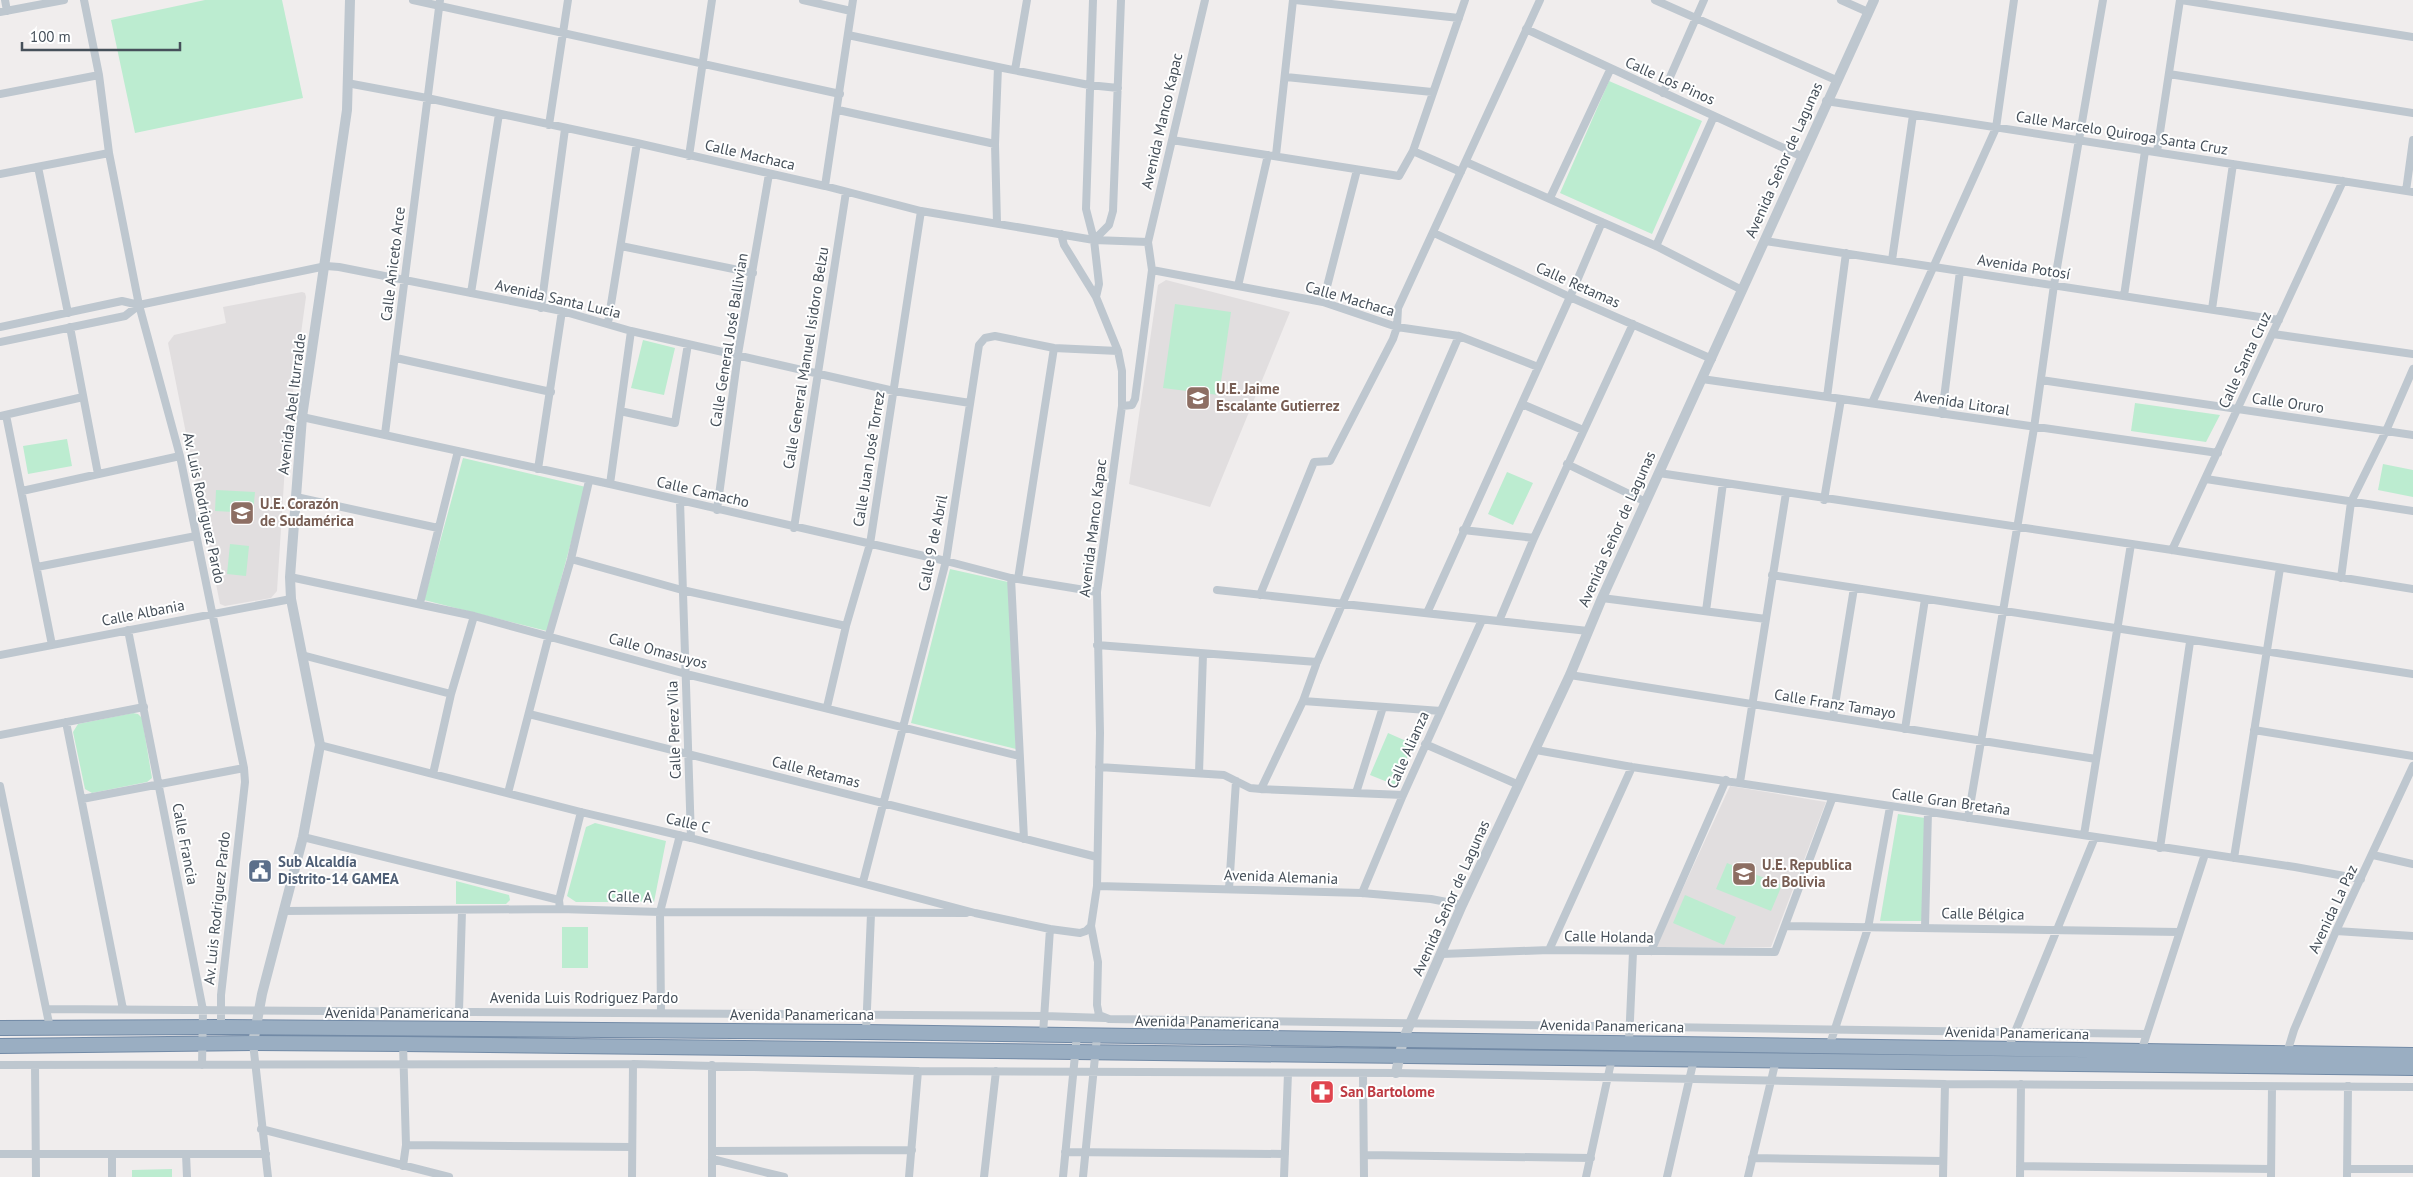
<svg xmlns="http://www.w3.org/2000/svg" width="2413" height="1177" font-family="'PT Sans',sans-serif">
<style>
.education{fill:#e1dedf}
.green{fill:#bcecd0}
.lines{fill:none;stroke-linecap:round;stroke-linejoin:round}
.trunk-casing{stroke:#728aa6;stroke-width:16}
.minor{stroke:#bec7cf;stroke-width:8}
.tertiary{stroke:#bec7cf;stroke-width:10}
.trunk{stroke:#9aaec2;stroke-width:14}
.labels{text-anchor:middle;stroke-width:4;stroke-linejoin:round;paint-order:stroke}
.street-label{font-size:15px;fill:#46505a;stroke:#fff}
.education-label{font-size:15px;font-weight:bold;fill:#785e54;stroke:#fff;text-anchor:start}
.service-label{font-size:15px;font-weight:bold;fill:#4e5e75;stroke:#fff;text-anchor:start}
.health-label{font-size:15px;font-weight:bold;fill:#be3a42;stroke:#fff;text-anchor:start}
</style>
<rect width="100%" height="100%" fill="#f0eded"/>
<path class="education" d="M1166 280 1290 312 1210 507 1129 484 1158 285Z
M302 292 305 293 306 297 287 435 277 591 271 598 225 606 220 604 168 343 174 335 226 323 223 307Z
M1730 786 1826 802 1771 947H1656Z"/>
<path class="green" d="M205 0H282L303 98 135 133 111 20Z
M1609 81 1702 121 1652 234 1560 193Z
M1175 304 1231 312 1219 395 1163 388Z
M643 340 675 348 664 395 631 388Z
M2135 403 2220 415 2206 442 2131 431Z
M67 439 72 466 28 474 23 446Z
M463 458 586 487 547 631 424 600Z
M2383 464 2413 470V497L2378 490Z
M1507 472 1533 483 1513 525 1488 514Z
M216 490 255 492 253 513 215 511Z
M230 544 249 546 246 576 227 574Z
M950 569 1008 582 1016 749 911 723Z
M133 713 138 714 142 718 152 778 147 782 92 793 85 789 73 732 78 724Z
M1388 733 1413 744 1395 785 1370 775Z
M1898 814 1925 818 1923 921H1880Z
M595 823 666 841 654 902H576L567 896 586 827Z
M1727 863 1782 885 1771 911 1716 889Z
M456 881 509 895 510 900 506 904H456Z
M1685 895 1736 917 1724 945 1673 923Z
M562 927H588V968H562Z
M172 1169V1177H132V1170Z"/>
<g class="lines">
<defs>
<path id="trunk" d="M0 1028 221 1027 866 1032 2413 1055
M0 1046 253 1043 403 1044 2413 1068"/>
</defs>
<use href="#trunk" class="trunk-casing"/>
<path class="minor" d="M5 0 7 11
M84 0 99 75 109 153 139 305 180 456 244 768 245 782 221 995V1027
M413 0 840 94
M803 0 851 11
M1093 0 1086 209 1094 240 1109 225 1113 211 1121 0
M1295 0 1459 18
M1655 0 1836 80
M1841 0 1868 12
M2181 0 2413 37
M0 12 64 0
M1526 29 1803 157
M848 35 998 67 1089 85 1118 88
M1015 70 1027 0
M2169 74 2413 113
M1286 77 1432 92
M347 83 427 98 637 143 825 186 921 211 1094 240 1148 242
M1663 93 1704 0
M0 94 99 75
M1826 101 2413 192
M838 110 995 144
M549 125 568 0
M1172 140 1399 176 1413 151 1465 0
M1413 151 1461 172
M2157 152 2180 0
M1276 155 1293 0
M689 156 712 0
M1466 162 1656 246 1742 290
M38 167 68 313
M0 174 109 153
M825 186 853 0
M2406 191 2413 140
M1550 198 1610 70
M997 223 995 144 998 67
M1434 233 1570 297 1712 359
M1061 234 1064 245 1096 297
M1765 241 2279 320
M621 246 753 273
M1656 246 1714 116
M1892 260 1913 115
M1152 270 1323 302 1397 327 1459 336 1538 367
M1238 286 1268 155
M471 293 499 114
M2124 296 2145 151
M1323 302 1357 170
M541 308 565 129
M2212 309 2233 164
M608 323 637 143
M0 327 122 301 139 305 326 266 339 267 562 311 631 331 894 391 970 403
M70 327 98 474
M2273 334 2413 354
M0 342 125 316 139 305
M396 358 551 392
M1702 379 2218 453
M2041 380 2413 435
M1827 397 1846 253
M1872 403 1996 128 2014 0
M1522 404 1583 430
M1122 406 1132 405 1135 399 1152 270 1148 242 1205 0
M620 411 675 423 688 344
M1942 414 1960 271
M6 415 52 645
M0 416 83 397
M302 417 610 484 946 561 1011 578 1097 592
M385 434 440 0
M1567 464 1646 502
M538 469 562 311
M1659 473 2172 550 2413 589
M2206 479 2413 511
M610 484 631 331
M22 491 180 456
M296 497 438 528
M1824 500 1841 399
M680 501 691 838
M717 510 738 354 769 174
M794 528 846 192
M1463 530 1534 538
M2172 550 2343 181
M571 559 682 590 846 626
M37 567 196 536
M1772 575 2413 674
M290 577 474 616 686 674 1019 756
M1011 578 1024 839
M2341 578 2351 502 2386 431 2413 369
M1018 579 1054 348
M1217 590 1588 631
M1260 595 1314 462 1330 461 1393 339 1397 327 1398 308 1540 0
M1602 598 1766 619
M420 603 458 451
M1706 611 1723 483
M1427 613 1570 297 1602 222
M1499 621 1534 538 1633 324
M128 630 203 1010 202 1065
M1097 645 1317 662
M0 655 291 599
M302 655 451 694
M1570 675 2096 759
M1303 701 1441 711
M827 707 846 626 870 544 921 211
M529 714 1097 857
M1833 717 1854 588
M66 722 123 1009
M1905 729 1925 599
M2254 730 2413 756
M0 735 144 707
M1425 744 1519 785
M320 745 581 812 691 838 975 913 1050 929
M1536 750 1632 767 2295 867 2361 879
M1099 767 1224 775 1250 788 1261 789 1403 795
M1199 773 1203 654
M433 774 451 694 474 616
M1740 782 1786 493
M0 786 50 1028
M1261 789 1303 701 1317 662 1459 336
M508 793 549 635 571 559 589 481
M1356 793 1383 707
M82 799 244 768
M1968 818 2034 428 2054 285 2103 0
M2084 835 2131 544
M303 837 559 900 560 909
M2160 848 2190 642
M2373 855 2413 864
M2234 858 2280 568
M863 882 946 561 979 345 985 338 995 336 1054 348 1118 351
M1097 886 1362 893 1431 899 1462 905
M1229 889 1236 781
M1362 893 1403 795 1482 620
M559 900 581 812
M283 911 560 909 660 912 966 913
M1091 926 1098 962 1097 1005 1099 1015 1109 1019 2146 1034
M1786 926 2179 932
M1925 927 1928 812
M2336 931 2413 936
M1549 950 1632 767
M1651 951 1726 780
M1442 954 1549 950 1775 952 1832 799
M47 1009 1044 1016 1105 1018
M459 1011 462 911
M661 1013 660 912 680 835
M866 1032 871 914
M1043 1034 1050 929 1080 933 1086 931 1091 926 1097 886 1100 733 1097 592 1122 406V371L1118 351 1096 297 1099 284 1094 240
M1629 1042 1633 952
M253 1043 268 1177
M403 1044 406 1145 403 1166
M1830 1044 1868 928 1890 807
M2008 1049 2095 837
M2141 1052 2205 854
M2286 1056 2294 1030 2336 931 2413 766
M0 1065 633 1064 918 1071 1396 1073 1945 1084 2413 1087
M35 1065 36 1177
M1363 1073 1364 1177
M261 1129 449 1177
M406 1145 632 1147
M712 1151 912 1150
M1065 1152 1285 1154
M0 1154H266
M112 1154V1177
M186 1154 187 1177
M1364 1155 1591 1158
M1752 1158 1943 1161
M712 1159 784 1177
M2020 1166 2271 1169
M2347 1169H2413
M632 1177 633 1064
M712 1177V1065
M909 1177 918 1071
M984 1177 996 1071
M1063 1177 1077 1035
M1083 1177 1097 1037
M1284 1177 1288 1073
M1586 1177 1612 1058
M1667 1177 1694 1059
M1748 1177 1776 1060
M1943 1177 1945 1084
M2020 1177 2021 1084
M2271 1177 2272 1087
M2347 1177 2348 1086"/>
<path class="tertiary" d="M253 1043 262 994 303 837 320 745 291 599 290 577 302 417 347 110 350 0
M1396 1073 1403 1040 1462 905 1570 675 1602 598 1874 0"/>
<use href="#trunk" class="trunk"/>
</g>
<defs>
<symbol id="school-square" viewBox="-11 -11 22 22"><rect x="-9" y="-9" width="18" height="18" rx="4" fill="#8d6e63" stroke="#fff"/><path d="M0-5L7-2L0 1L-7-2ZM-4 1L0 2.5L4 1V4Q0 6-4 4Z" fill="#fff"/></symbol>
<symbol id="civic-square" viewBox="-11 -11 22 22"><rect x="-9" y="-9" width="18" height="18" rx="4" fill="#5c6f8a" stroke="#fff"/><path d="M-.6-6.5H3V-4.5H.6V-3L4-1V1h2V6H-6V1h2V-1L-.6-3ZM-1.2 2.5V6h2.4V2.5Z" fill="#fff"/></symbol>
<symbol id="pharmacy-square" viewBox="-11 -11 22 22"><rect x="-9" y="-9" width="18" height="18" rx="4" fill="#e0444e" stroke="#fff"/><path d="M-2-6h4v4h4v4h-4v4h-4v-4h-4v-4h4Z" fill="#fff"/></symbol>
</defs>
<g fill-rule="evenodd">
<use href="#school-square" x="1184" y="384" width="28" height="28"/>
<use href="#school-square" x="228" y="499" width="28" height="28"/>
<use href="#civic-square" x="246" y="857" width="28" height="28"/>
<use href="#school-square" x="1730" y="860" width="28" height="28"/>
<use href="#pharmacy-square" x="1308" y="1078" width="28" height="28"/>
</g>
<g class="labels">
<g class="street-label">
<text transform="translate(1670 81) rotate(24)" y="5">Calle Los Pinos</text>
<text transform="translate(1162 121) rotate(-77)" y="5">Avenida Manco Kapac</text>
<text transform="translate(2122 133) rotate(9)" y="5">Calle Marcelo Quiroga Santa Cruz</text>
<text transform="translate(750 155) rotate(13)" y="5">Calle Machaca</text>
<text transform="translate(1784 160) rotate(-66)" y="5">Avenida Señor de Lagunas</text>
<text transform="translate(393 264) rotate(-83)" y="5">Calle Aniceto Arce</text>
<text transform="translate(2024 267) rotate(9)" y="5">Avenida Potosí</text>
<text transform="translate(1578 285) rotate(24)" y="5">Calle Retamas</text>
<text transform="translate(558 299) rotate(13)" y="5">Avenida Santa Lucia</text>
<text transform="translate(1350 299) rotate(16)" y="5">Calle Machaca</text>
<text transform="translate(729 340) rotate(-81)" y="5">Calle General José Ballivian</text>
<text transform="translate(806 358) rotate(-81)" y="5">Calle General Manuel Isidoro Belzu</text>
<text transform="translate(2245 360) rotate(-65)" y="5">Calle Santa Cruz</text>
<text transform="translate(1962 403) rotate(9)" y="5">Avenida Litoral</text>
<text transform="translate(2288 403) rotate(8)" y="5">Calle Oruro</text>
<text transform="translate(292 404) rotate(-83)" y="5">Avenida Abel Iturralde</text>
<text transform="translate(869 459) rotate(-81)" y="5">Calle Juan José Torrez</text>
<text transform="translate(703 492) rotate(13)" y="5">Calle Camacho</text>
<text transform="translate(204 508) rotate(78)" y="5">Av. Luis Rodriguez Pardo</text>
<text transform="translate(1093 528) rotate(-83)" y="5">Avenida Manco Kapac</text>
<text transform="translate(1617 529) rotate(-66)" y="5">Avenida Señor de Lagunas</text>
<text transform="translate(933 543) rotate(-79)" y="5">Calle 9 de Abril</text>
<text transform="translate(143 613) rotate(-11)" y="5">Calle Albania</text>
<text transform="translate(658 651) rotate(15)" y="5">Calle Omasuyos</text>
<text transform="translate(1835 704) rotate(9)" y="5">Calle Franz Tamayo</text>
<text transform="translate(674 730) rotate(-92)" y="5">Calle Perez Vila</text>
<text transform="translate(1408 750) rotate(-66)" y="5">Calle Alianza</text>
<text transform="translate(816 772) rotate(14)" y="5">Calle Retamas</text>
<text transform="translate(1951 802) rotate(8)" y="5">Calle Gran Bretaña</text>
<text transform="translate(688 823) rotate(13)" y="5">Calle C</text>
<text transform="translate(185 844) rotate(79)" y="5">Calle Francia</text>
<text transform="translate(1281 877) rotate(2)" y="5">Avenida Alemania</text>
<text transform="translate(630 897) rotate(2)" y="5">Calle A</text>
<text transform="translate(1451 898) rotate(-66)" y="5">Avenida Señor de Lagunas</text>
<text transform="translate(217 908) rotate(-84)" y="5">Av. Luis Rodriguez Pardo</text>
<text transform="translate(2333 909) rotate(-65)" y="5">Avenida La Paz</text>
<text transform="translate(1983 914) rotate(1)" y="5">Calle Bélgica</text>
<text transform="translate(1609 937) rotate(1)" y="5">Calle Holanda</text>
<text x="584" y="1003">Avenida Luis Rodriguez Pardo</text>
<text x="397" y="1018">Avenida Panamericana</text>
<text x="802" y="1020">Avenida Panamericana</text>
<text transform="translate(1207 1022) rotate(1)" y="5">Avenida Panamericana</text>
<text transform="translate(1612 1026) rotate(1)" y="5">Avenida Panamericana</text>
<text transform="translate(2017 1033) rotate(1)" y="5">Avenida Panamericana</text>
</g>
<g class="education-label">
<text x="1216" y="394">U.E. Jaime<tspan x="1216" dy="17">Escalante Gutierrez</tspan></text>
<text x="260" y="509">U.E. Corazón<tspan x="260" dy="17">de Sudamérica</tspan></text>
<text x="1762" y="870">U.E. Republica<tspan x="1762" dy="17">de Bolivia</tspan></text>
</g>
<g class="service-label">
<text x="278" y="867">Sub Alcaldía<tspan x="278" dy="17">Distrito-14 GAMEA</tspan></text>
</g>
<g class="health-label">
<text x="1340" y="1097">San Bartolome</text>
</g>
</g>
<path d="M22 42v8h158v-8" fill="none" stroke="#46505a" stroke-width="2.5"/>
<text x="30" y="42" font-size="15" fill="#46505a" stroke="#ffffff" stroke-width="4" paint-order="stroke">100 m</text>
</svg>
